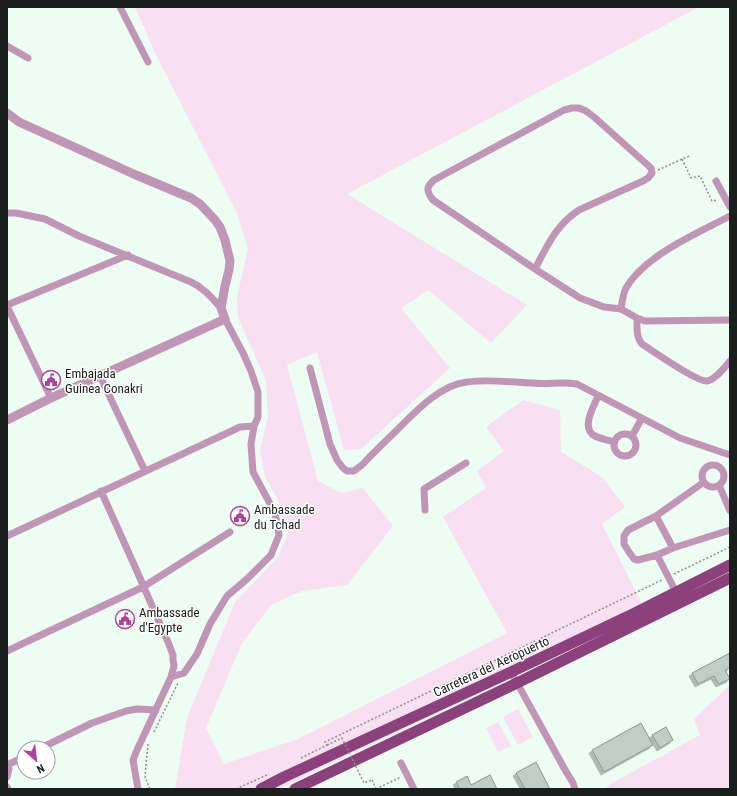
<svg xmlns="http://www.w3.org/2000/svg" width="737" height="796" font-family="'Roboto Condensed',sans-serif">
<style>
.green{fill:#f8dff1}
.building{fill:#bfcec6;stroke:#88968f;filter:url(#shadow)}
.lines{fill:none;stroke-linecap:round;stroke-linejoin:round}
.path{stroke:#87938c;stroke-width:1.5;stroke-dasharray:2 2;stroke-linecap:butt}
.minor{stroke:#c195b5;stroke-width:7}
.tertiary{stroke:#c195b5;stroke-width:9}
.primary{stroke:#8c407c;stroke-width:11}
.path-bridge{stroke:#87938c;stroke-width:1.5;stroke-dasharray:2 2;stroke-linecap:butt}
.labels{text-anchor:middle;stroke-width:3;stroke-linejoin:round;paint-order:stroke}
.poi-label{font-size:13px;fill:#191f1c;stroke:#fff;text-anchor:start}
.street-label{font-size:13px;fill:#191f1c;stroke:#fff}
</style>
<defs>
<filter id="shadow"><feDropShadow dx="-3" dy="3" stdDeviation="0" flood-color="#0004"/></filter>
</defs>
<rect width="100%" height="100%" fill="#edfdf4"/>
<path class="green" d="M135 7H699L347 194 527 305 491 343 428 290 401 308 450 368 361 449 344 450 317 352 287 365 318 481 342 493 363 488 393 526 347 585 302 591 271 605 242 643 206 728 224 764 298 739 507 633 443 517 486 488 477 471 504 451 486 427 523 400 560 410 561 452 602 477 625 507 602 524 647 614 348 755 279 789H175L187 718 235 602 278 557 288 533 278 500 265 477 260 451 268 416 266 381 238 317 237 297 248 249 237 213 155 53Z
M730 685V789H604L612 783 700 735 694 719Z
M518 709 533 737 518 745 503 717Z
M498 722 511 746 498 752 486 728Z"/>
<path class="building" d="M730 653V668L725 670 730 679 719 684 714 676 698 684 692 673Z
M641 723 653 745 604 772 592 750Z
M666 727 673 740 660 748 652 735Z
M536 762 550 789H525L516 773Z
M490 775 497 789H460L456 782 467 776 471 785Z"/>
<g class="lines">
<path class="path" d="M682 159 691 178 700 176 712 201 718 200
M658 170 689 156
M674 574 730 547
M154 732 178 683
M148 744 146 764 145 777 150 789
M301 758 327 745 325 742 662 580
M372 780 376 789
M236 789 269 774
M376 789 401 777"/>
<path class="minor" d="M120 7 148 62
M7 46 28 58
M716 181 730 207
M7 213H16L45 219 79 236 191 282C204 288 212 298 221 308
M535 269C547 246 556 225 579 210L643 181 648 178 652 173 651 168 594 117 586 111 579 108H572L564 110 434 180C426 187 426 191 433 200L535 269 580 298 604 307 621 309 637 318 645 321 730 320
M7 305 128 255
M7 306 51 398
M621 309C622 302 623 294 626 288 645 255 698 233 730 216
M637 318C637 328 636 337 642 344 653 351 697 382 707 381 715 380 725 367 730 361
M310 368 330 444 337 460 343 468 347 471H354L363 464C374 452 386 441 398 429 416 411 440 385 467 382 488 379 510 382 532 383 548 385 561 381 577 384L680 438 730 455
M100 376 145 471
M598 396C594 406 580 429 595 436 601 439 608 440 614 442
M614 445a11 11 0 1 1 22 0a11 11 0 1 1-22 0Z
M632 436 642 418
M702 476a11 11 0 1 1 22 0a11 11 0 1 1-22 0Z
M719 485 730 511
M101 491 136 569 163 631 168 642 173 655V660L174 666 171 677 137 750 133 760 138 789
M425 510 424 489 466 463
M656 516 673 548
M7 536 240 427 254 426
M657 555 673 548 730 530
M676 592 657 555 638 560 634 559 629 552 624 544V536L628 530 656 516 704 482
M7 651 143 587 230 532
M511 672 564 768 573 783 575 789
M171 677 184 673 197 654 210 624 227 596 247 579 271 555 279 535 275 513 253 472 251 444 254 426 258 417V392L251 371 243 353 225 319
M41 748 92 723 126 711 137 709 156 710
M401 763 414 789
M7 764 9 769 7 777
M7 765 24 757
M7 787 8 789"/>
<path class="tertiary" d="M7 113 19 122 136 175 191 198 200 204 215 220 220 227 225 240 230 261 229 270 225 286 221 308 225 319 51 398 7 420"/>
<path class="primary" d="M261 789 284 777 511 672 635 613 730 565
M295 789 517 683 730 578"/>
<path class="path-bridge" d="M327 745 342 738 364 783 372 780"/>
</g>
<defs>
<symbol id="civic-ring" viewBox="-11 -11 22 22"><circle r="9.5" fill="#fff" stroke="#b2419c" stroke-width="1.5"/><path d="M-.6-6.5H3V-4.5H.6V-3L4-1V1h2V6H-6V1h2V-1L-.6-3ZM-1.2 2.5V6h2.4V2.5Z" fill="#b2419c"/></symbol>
</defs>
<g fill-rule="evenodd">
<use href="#civic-ring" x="40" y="369" width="22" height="22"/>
<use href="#civic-ring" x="229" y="505" width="22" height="22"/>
<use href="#civic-ring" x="114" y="608" width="22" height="22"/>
</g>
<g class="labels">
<g class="poi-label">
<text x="65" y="378">Embajada<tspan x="65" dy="15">Guinea Conakri</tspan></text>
<text x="254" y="514">Ambassade<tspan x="254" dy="15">du Tchad</tspan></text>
<text x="139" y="617">Ambassade<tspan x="139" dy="15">d'Egypte</tspan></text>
</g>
<g class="street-label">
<text transform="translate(491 666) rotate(-25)" y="5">Carretera del Aeropuerto</text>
</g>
</g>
<rect width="737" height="796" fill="none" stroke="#191f1c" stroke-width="16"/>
<g transform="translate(36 760) rotate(152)"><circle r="19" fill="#ffffff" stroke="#a3a5a4"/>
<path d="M0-3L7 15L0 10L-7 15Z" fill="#b2419c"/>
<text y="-6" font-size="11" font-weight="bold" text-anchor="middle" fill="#191f1c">N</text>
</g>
</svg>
